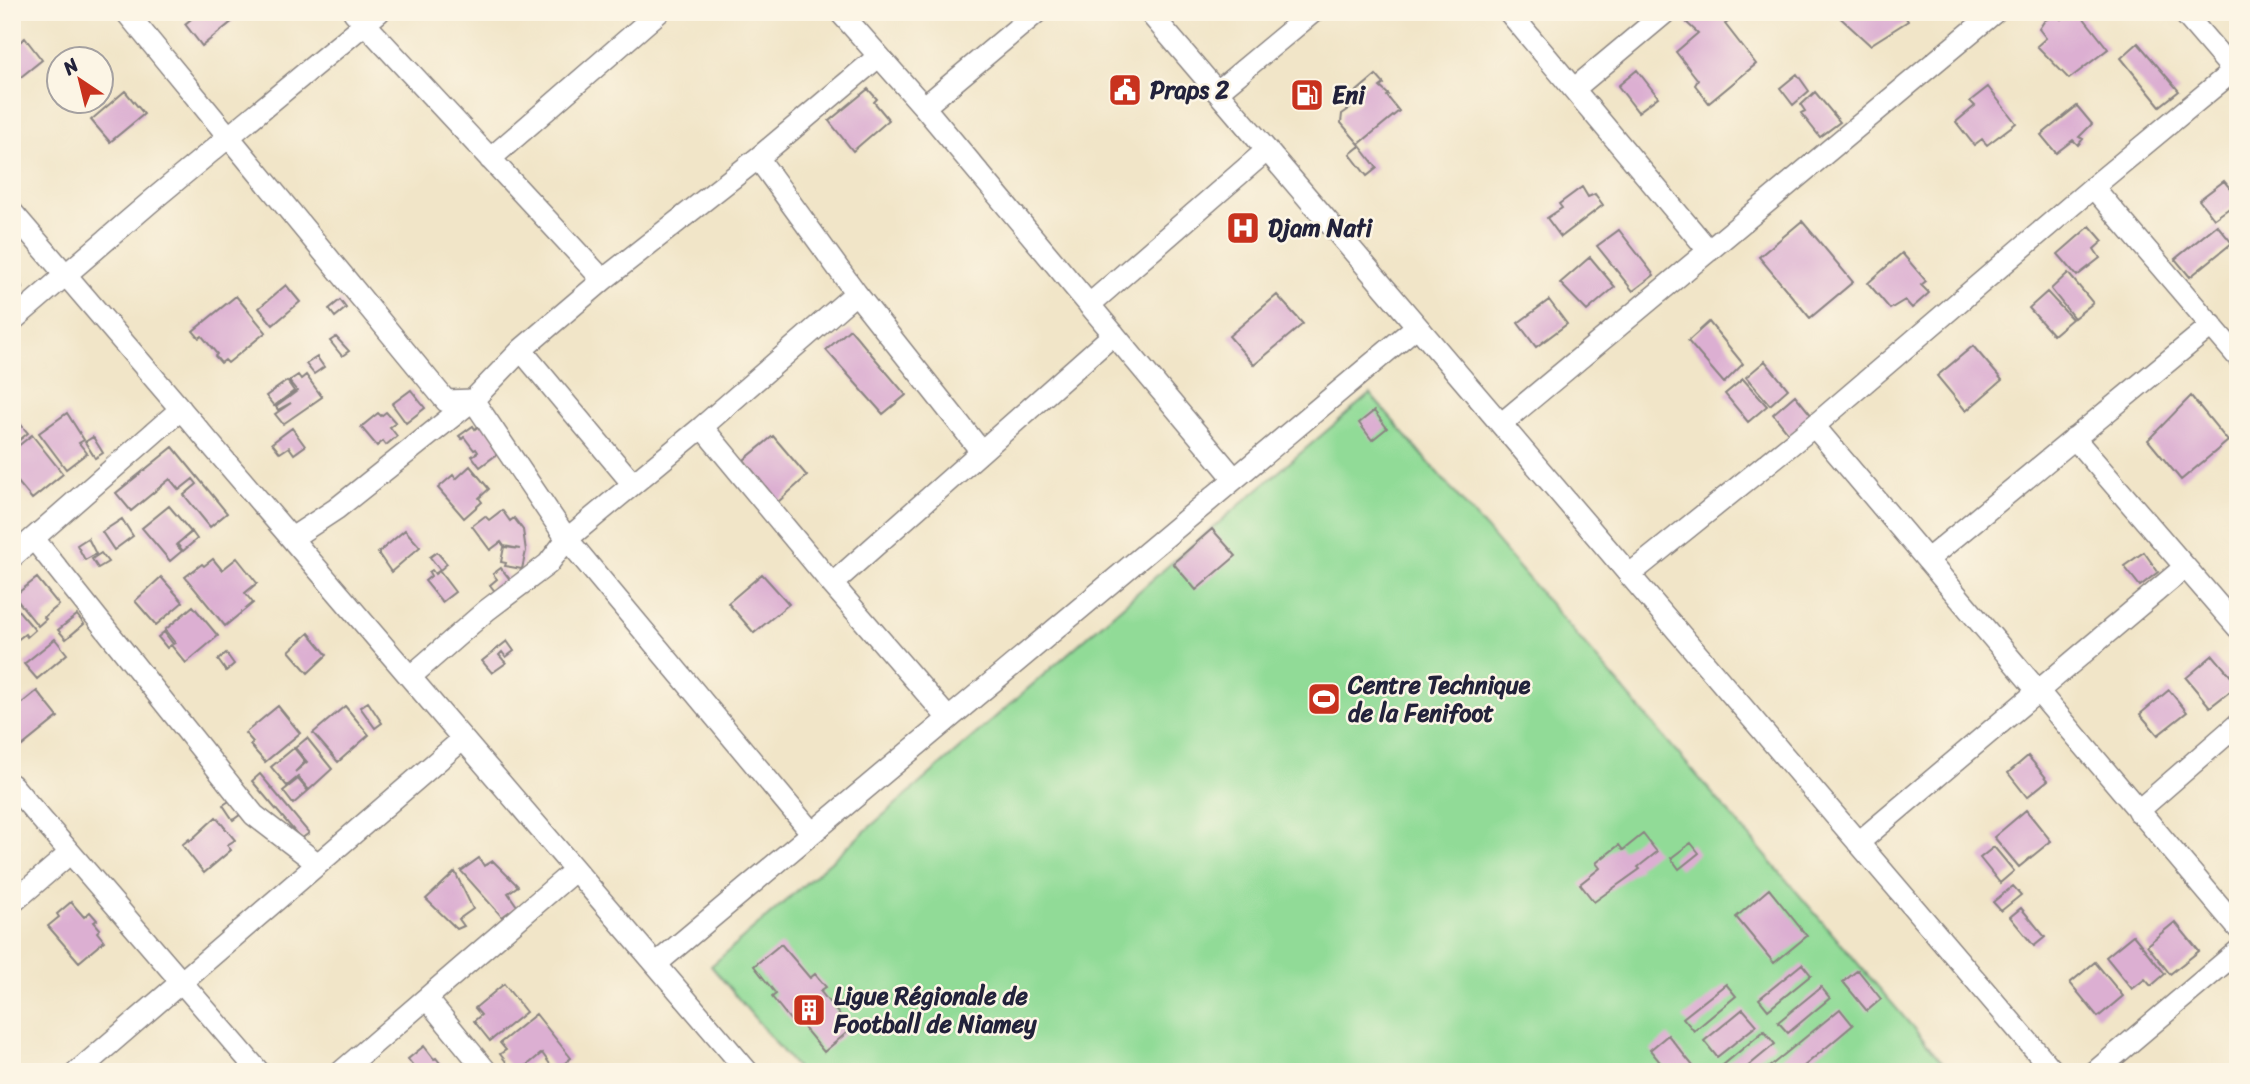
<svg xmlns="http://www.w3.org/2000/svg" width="2250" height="1084" font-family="Sriracha,sans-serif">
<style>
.green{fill:#91db97;stroke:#5a7e69;stroke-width:2}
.building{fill:#dcafd2}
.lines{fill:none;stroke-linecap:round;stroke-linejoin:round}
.minor-casing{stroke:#8a8482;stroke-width:24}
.minor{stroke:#fff;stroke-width:21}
.labels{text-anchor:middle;stroke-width:5;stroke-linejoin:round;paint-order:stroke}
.poi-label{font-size:24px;font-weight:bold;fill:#22223b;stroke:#fcf5e5;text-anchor:start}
</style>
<rect width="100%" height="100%" fill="#fcf5e5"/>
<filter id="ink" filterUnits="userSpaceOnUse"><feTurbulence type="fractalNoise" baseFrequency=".0143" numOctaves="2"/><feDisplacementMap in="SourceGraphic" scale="14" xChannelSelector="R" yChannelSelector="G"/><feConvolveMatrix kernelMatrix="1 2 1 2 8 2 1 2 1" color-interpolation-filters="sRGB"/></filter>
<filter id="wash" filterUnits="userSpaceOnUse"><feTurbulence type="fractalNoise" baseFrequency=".00686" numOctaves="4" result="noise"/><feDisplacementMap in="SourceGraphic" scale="28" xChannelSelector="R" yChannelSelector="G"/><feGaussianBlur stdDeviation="1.57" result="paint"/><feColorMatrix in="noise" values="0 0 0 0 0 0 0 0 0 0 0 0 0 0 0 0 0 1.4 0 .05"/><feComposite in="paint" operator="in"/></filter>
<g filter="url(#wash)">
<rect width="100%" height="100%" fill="#f1e5c8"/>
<path class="green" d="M1370 394 1951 1072H800L711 966 1169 565Z"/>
<g id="blocks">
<path class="building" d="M200 12H228L234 20 202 46 185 24Z
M1699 12H1744L1725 24 1756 64 1709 103 1695 85 1698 80 1676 52 1698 33 1687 23Z
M1834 12H1902L1908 21 1870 45Z
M2068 12H2079L2108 49 2069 79 2037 46 2046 38 2039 29 2045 20 2057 15 2061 19Z
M25 38 42 60 12 84V48Z
M2138 43 2179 91 2160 106 2121 58Z
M1637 70 1658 97 1638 112 1618 86Z
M1797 74 1809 91 1793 105 1780 88Z
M1376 75 1384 84 1380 87 1389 95 1387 96 1399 111 1359 144 1341 123 1342 114 1362 100 1356 92Z
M1988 87 2016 123 1987 145 1982 139 1974 145 1956 122 1975 106 1970 101Z
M868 89 877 99 874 102 889 120 853 151 829 121Z
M125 91 144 114 110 142 91 120Z
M1815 92 1840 122 1820 137 1801 113 1805 111 1801 105Z
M2077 106 2092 124 2079 137 2083 139 2078 145 2073 140 2056 153 2041 135Z
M1360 146 1377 168 1367 176 1350 154Z
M2224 181 2238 198V202L2214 219 2199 200Z
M1582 187 1588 197 1595 194 1603 205 1561 237 1547 218 1562 208 1559 204Z
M1802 221 1853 282 1810 318 1759 257Z
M2217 225 2232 243 2190 277 2175 259Z
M2090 226 2103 241 2094 249 2100 258 2077 276 2058 254Z
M1619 230 1654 275 1633 291 1597 246Z
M1902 253 1926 281 1921 285 1929 293 1912 308 1905 300 1890 309 1868 283Z
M1590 257 1615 287 1587 311 1560 283Z
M12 270 23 288 12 296Z
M2068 273 2093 303 2074 318 2051 289Z
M286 285 300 302 273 325 259 308Z
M2047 292 2072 319 2053 335 2029 308Z
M1277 295 1303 324 1254 365 1229 336Z
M236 296 266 332 228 363 225 360 221 363 215 356 217 354 202 336 199 338 193 331Z
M340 300 346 308 335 317 329 309Z
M1549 300 1567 324 1536 347 1518 323Z
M1709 322 1743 364 1724 383 1688 341Z
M850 329 906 395 883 414 826 350Z
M336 337 349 351 342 356 330 341Z
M1973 346 2002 380 1966 411 1937 376Z
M317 357 324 367 314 374 306 364Z
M1765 361 1788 389 1770 405 1746 377Z
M298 375 301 379 306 375 322 397 283 424 275 414 291 403 278 410 276 407 297 391 289 381Z
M1743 379 1767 406 1748 422 1725 394Z
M287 381 294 391 274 406 266 396Z
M411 390 425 408 406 423 392 404Z
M1795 395 1812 416 1790 435 1773 414Z
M2191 396 2228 441 2181 480 2148 440Z
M1374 411 1387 428 1372 440 1359 423Z
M386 412 396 423 390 427 397 436 386 445 383 441 377 446 361 427 378 413 381 416Z
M67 413 84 440 79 443 87 453 66 469 39 433Z
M12 414 28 433 12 446Z
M484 422 504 449 480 467 472 456 478 452 476 449 474 450 464 437 462 439 459 436 473 426 475 429Z
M292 428 305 446 294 454 289 447 280 453 272 443Z
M32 435 63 474 32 499 12 475V451Z
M773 436 807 476 778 502 744 460Z
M93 437 103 453 95 458 85 442Z
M173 447 227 513 210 527 184 495 197 484 193 479 179 490 170 479 131 511 116 493Z
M470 466 489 489 479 498 482 502 464 518 438 488 453 475 456 479Z
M169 506 191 532 176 545 182 551 170 561 142 528Z
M502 510 510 521 514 518 523 530 526 551 522 569 505 566 506 563 501 562 504 547 520 549 504 546 501 542 490 550 472 526 485 516 489 520Z
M122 519 133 536 114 550 102 532Z
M1212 529 1236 556 1196 590 1173 563Z
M405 530 420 547 391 572 378 553Z
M192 532 197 539 183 551 177 544Z
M88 538 96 554 85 560 77 545Z
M437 552 447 564 440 570 430 557Z
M2144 552 2158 572 2140 586 2124 566Z
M101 553 108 562 98 568 92 559Z
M237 558 257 583 245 593 253 603 225 626 185 577 202 564 204 566 213 559 222 570Z
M501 568 511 581 497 594 490 585 497 579 493 574Z
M432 570 435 574 439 571 455 592 442 602 425 581 431 576 429 572Z
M762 574 789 604 754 633 728 603Z
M161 577 183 602 156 625 135 601Z
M37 578 59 605 44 617 46 619 38 626 14 596Z
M12 603 35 630 27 637 25 634 12 644Z
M193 606 218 636 186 663 171 645 167 648 158 637 164 632 173 644 175 643 165 630Z
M77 615 84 624 66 639 58 630Z
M309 633 327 655 308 673 289 651Z
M55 639 67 654 37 679 24 664Z
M507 641 514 651 506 657 502 652 499 655 506 663 492 673 482 661Z
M226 653 234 664 226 671 218 660Z
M2213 655 2238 685 2210 707 2186 678Z
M2169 690 2187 712 2158 735 2140 714Z
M37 691 58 717 22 746 12 734V731L18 726 12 719V711Z
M368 702 382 723 375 728 360 707Z
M278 706 300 733 265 762 250 745 253 742 245 733Z
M345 706 369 735 338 762 313 733Z
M307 738 332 769 309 790 298 777 287 786 271 767 294 748 305 762 295 772 307 762 295 748Z
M2028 756 2048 780 2027 797 2008 773Z
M260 774 309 833 301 839 252 781Z
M298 779 308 791 293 804 283 791Z
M231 800 241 814 233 820 223 805Z
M2026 810 2051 841 2019 867 1994 837Z
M216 817 235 840 227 845 231 850 204 873 182 845 189 839 190 841Z
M1643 834 1657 852 1638 867 1640 869 1594 902 1580 884 1600 868 1596 863 1619 845 1623 850Z
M1691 843 1699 853 1679 869 1671 858Z
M1994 847 2014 871 2000 883 1980 858Z
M479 858 484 866 493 861 518 886 508 893 517 906 502 917 461 871Z
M455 872 473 909 459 919 464 926 457 929 426 899Z
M2013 886 2021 895 2001 911 1993 902Z
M1769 889 1807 936 1774 963 1736 917Z
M71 902 84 917 90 912 97 920 94 922 100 929 97 932 104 941 79 962 48 926 59 917 57 914Z
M2021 908 2045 937 2034 946 2010 917Z
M2175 922 2199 951 2170 974 2147 945Z
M2133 935 2165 974 2151 986 2145 979 2132 989 2106 957Z
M781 944 810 978 815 974 826 987 820 991 851 1029 824 1052 801 1024 796 1027 772 997 776 994 754 966Z
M2095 962 2123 996 2098 1017 2070 983Z
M1802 964 1811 975 1768 1010 1759 999Z
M1858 970 1881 999 1867 1011 1843 982Z
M504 984 526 1012 490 1041 474 1021 481 1015 475 1008Z
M1726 984 1736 996 1694 1031 1683 1018Z
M1821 987 1830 998 1788 1033 1778 1022Z
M1743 1009 1757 1025 1717 1057 1704 1041Z
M1840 1009 1853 1025 1797 1072H1763Z
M536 1014 571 1058 555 1071 542 1053 519 1072H514L500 1054 506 1050 500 1043Z
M1764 1031 1775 1044 1741 1072H1727L1722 1066Z
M1668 1035 1698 1072H1668L1650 1050Z
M424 1046 434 1059 436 1058 447 1072H418L408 1059Z"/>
</g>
</g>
<g filter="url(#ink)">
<use href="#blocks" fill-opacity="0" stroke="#8a8482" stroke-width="2"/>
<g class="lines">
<defs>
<path id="minor" d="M126 12 446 401 473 400 567 539 812 833
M354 12 603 280
M840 12 924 107 1234 478
M1149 12 2054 1072
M1509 12 1709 251
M2183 12 2238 76
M1574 89 1666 12
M1217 92 1313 12
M924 107 1037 12
M758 158 856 293 981 451
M490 159 659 12
M2093 187 2238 357
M12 212 748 1072
M1089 305 1267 150
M12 321 155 198 379 12
M521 350 633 484
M1501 424 1995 12
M1814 426 2238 928
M702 427 832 584 948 718
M2074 438 2238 628
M292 538 336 509 473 400 521 350 603 280 758 158 879 56
M34 539 254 815 318 864
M12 557 181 409
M1927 560 2212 325
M1629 575 1814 426 2093 187 2233 71
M832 584 1114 334
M410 677 487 610 548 564 567 539 702 427 856 293
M12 785 259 1072
M2138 811 2238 724
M1858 843 2185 567
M12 903 69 854
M656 964 1417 326
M427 999 487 1072
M77 1072 463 739
M341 1072 575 870
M2095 1072 2238 951"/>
</defs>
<use href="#minor" class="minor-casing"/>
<use href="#minor" class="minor"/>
</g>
</g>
<defs>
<symbol id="civic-square" viewBox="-11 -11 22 22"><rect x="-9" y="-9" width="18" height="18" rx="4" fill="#c8321e" stroke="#fcf5e5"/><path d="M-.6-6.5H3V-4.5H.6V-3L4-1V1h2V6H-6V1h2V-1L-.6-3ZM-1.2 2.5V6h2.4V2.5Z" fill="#fff"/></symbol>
<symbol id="fuel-square" viewBox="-11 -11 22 22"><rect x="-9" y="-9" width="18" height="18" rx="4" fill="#c8321e" stroke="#fcf5e5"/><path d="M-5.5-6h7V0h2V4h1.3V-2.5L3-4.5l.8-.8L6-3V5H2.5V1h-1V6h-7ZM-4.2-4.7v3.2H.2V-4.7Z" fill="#fff"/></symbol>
<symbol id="hospital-square" viewBox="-11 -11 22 22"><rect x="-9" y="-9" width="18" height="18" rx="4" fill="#c8321e" stroke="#fcf5e5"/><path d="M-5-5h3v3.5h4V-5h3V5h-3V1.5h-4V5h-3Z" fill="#fff"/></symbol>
<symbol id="stadium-square" viewBox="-11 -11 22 22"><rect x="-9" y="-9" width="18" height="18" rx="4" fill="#c8321e" stroke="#fcf5e5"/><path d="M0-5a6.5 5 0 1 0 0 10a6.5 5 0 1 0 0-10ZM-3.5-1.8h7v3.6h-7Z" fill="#fff"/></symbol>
<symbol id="building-square" viewBox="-11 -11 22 22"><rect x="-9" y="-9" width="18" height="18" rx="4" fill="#c8321e" stroke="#fcf5e5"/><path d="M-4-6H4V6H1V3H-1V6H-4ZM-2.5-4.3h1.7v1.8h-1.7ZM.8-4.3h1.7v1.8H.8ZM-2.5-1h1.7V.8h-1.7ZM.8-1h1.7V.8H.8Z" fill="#fff"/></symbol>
</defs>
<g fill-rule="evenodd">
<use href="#civic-square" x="1106" y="71" width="38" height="38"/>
<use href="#fuel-square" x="1288" y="76" width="38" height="38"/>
<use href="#hospital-square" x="1224" y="209" width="38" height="38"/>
<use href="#stadium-square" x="1305" y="680" width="38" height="38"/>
<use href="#building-square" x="790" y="991" width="38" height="38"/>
</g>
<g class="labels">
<g class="poi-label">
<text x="1150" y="98">Praps 2</text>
<text x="1332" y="103">Eni</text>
<text x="1268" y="236">Djam Nati</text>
<text x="1348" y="693">Centre Technique<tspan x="1348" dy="28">de la Fenifoot</tspan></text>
<text x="834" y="1004">Ligue Régionale de<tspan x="834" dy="28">Football de Niamey</tspan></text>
</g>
</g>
<rect width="2250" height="1084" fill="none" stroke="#fcf5e5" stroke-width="42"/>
<g transform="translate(80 80) rotate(325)"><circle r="33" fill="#fcf5e5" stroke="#a5a1a1" stroke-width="2"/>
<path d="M0-5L12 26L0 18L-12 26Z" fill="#c8321e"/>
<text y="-10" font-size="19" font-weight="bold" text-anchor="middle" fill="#22223b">N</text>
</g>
</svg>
